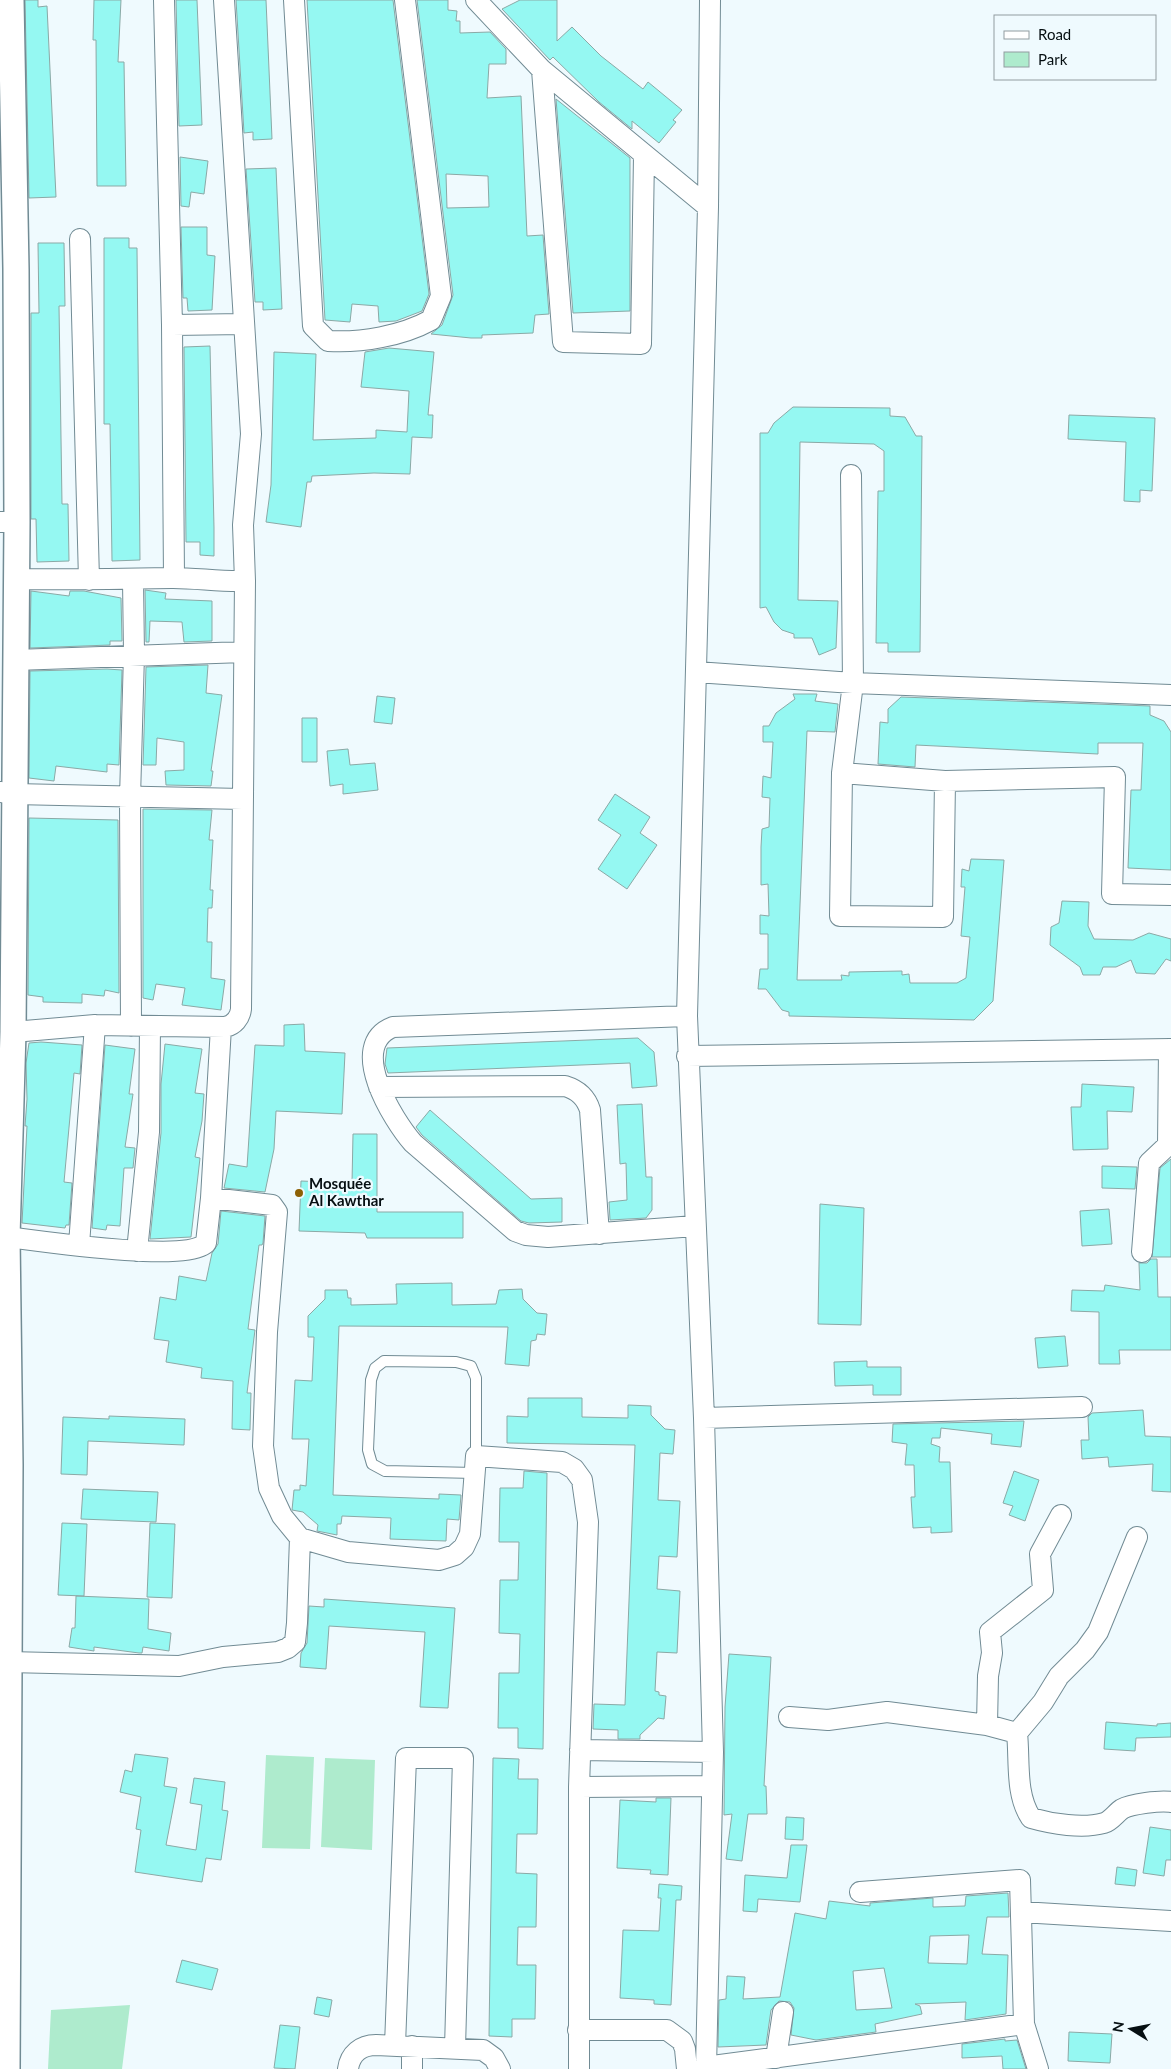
<svg xmlns="http://www.w3.org/2000/svg" width="1171" height="2069" font-family="Lato,sans-serif">
<style>
.green{fill:#aeebcd}
.building{fill:#95f8f2;stroke:#8ba9a6;fill-rule:evenodd}
.lines{fill:none;stroke-linecap:round;stroke-linejoin:round}
.service-casing{stroke:#718b94;stroke-width:12}
.minor-casing{stroke:#718b94;stroke-width:22}
.tertiary-casing{stroke:#718b94;stroke-width:28}
.service{stroke:#fff;stroke-width:10}
.minor{stroke:#fff;stroke-width:20}
.tertiary{stroke:#fff;stroke-width:25}
.poi-dot{fill:#8d6105;stroke:#effafe;stroke-width:2}
.labels{text-anchor:middle;stroke-width:4.5;stroke-linejoin:round;paint-order:stroke}
.poi-label{font-size:15px;font-weight:bold;fill:#060f12;stroke:#effafe;text-anchor:start}
</style>
<rect width="100%" height="100%" fill="#effafe"/>
<path class="green" d="M266 1755 314 1757 310 1849 262 1848Z
M325 1758 375 1760 372 1850 321 1847Z
M130 2005 122 2069H48L51 2010Z"/>
<path class="building" d="M25 0H38V7L47 6 56 197 29 198Z
M94 0H121L118 62H124L126 186H97L96 40H93Z
M176 0H197L202 125 179 126Z
M236 0H266L272 139 253 140V132L244 133Z
M307 0H393L429 294 422 311 396 321 379 322 378 306 352 304 350 322 325 320Z
M417 0H448V10L457 11 456 21H460V33L490 32 506 49V64H489L487 98 521 96 527 236 543 235 549 314 535 315 533 333 482 335V338H471L431 334 442 325 453 295ZM446 174 488 176 489 207 447 208Z
M520 0H557V41L572 27 601 56 643 89 648 82 682 110 673 120 676 122 659 143 632 121V129L599 102 553 57 550 60 502 9Z
M556 99 630 158V311L573 313Z
M180 157 208 161 204 194 191 192 189 207 181 206Z
M276 168 282 309 263 310V302H255L246 169Z
M181 227H207V255L215 256 212 310 188 311 187 298H183Z
M104 238H129V248H137L140 560 112 561 110 424H104Z
M38 243H64L65 306H59L62 504H68L69 561 37 562 36 519H31V313H39Z
M210 346 214 528V556L200 555V542H186L184 347Z
M389 348 434 352 428 415H433L432 438 412 437 410 474 374 473 312 476 311 482H307L301 527 266 522 271 485 274 352 316 354 313 440 376 438V430L407 432 409 391 361 387 365 352Z
M793 407 890 408V416L905 417 916 436H922L920 652H888V643H876L878 491H884V451L874 444 800 442 798 600 838 601 836 648 819 655 812 638H794V634L782 630 774 622 766 607 760 608V433H768L774 423Z
M1069 415 1155 418 1152 491 1140 490V502L1124 501 1126 442 1068 439Z
M145 590 166 593 165 599 212 601V641L184 642 182 622 150 621 149 642H146Z
M31 591 69 596 70 591H84L121 598 122 641H110V645L30 648Z
M208 665 206 693 222 695 211 771H213L211 786 166 785 165 771 184 770V742L157 738 156 765H143L146 667Z
M107 669 122 670 119 765 107 764V772L56 766 54 781 29 778 30 671Z
M793 694H817L815 701 838 704 835 732 807 731 797 980H842L841 975 849 976V972L902 971V975L909 974 910 983H957L966 978 970 937 961 936 965 887H961L962 869 969 871 971 859 1004 860 993 1001 974 1020 789 1016V1012L782 1010 766 989H758L760 969H768V934H760V915L769 916 768 884 761 885V847L762 829 769 827 770 798 762 797 763 776 771 778 773 742H763V726H769L776 713 795 699Z
M377 696 395 698 392 724 374 722Z
M901 697 1150 706V715L1164 721 1171 732V870L1128 868 1131 790H1141L1143 743H1098V754L916 745 915 767 878 764 880 722 888 723V709Z
M302 718H317V762H302Z
M348 749 350 765 375 763 378 790 343 794V784L330 786 327 751Z
M615 794 650 817 640 833 657 845 627 889 598 869 621 835 598 820Z
M143 809 212 810 209 840H213L210 890H213L212 908H208L207 942H212L211 978 225 980 221 1010 182 1005 185 988 156 984 153 1000 143 998Z
M29 818 118 820 119 993 105 990 104 996 82 994V1003L43 1002V997L28 995Z
M1062 901 1089 902 1088 926 1094 939 1133 940 1149 933 1171 939V961L1166 959 1155 974 1136 973 1131 960 1116 967H1103L1100 975H1083L1080 967 1050 945 1051 927 1059 923Z
M304 1024 305 1051 345 1053 342 1114 276 1111 274 1149 265 1192 224 1188 229 1164 247 1167 255 1045 284 1046V1025Z
M638 1038 654 1052 657 1086 632 1088 630 1063 388 1073 385 1064 387 1048Z
M41 1042 82 1045 80 1074 74 1073 64 1182 72 1183 69 1225H66L65 1228 22 1223 27 1126H25L27 1099 26 1063 29 1043Z
M165 1044 202 1049 195 1093 204 1094 202 1121 195 1157 200 1158 191 1237 150 1239 161 1133V1084Z
M105 1045 135 1049 129 1094H133L125 1147 135 1148 133 1168H124L120 1226 107 1225 106 1230 92 1228Z
M1082 1084 1134 1087 1132 1112 1107 1111 1108 1149 1073 1150 1071 1107H1081Z
M642 1104 646 1177H652V1210L646 1218 610 1220 609 1202 627 1200 626 1163 620 1164 617 1105Z
M430 1110 531 1199 562 1198V1222L529 1223 521 1221 422 1135 416 1127Z
M353 1134H377V1212H463V1238H367L365 1233 299 1231 301 1181 352 1183Z
M1171 1159V1257H1152L1160 1168Z
M1102 1166 1137 1167 1135 1189 1102 1188Z
M820 1204 864 1208 861 1325 818 1324Z
M1109 1209 1112 1244 1082 1246 1080 1211Z
M221 1211 265 1216 263 1243 262 1245H259L248 1329 255 1330 247 1393H251L250 1430 232 1429 233 1381 201 1378 202 1368 166 1362 169 1341 154 1339 160 1297 176 1300 179 1276 206 1281 212 1253 218 1244Z
M1151 1259H1157L1158 1297H1171V1350H1119L1120 1364H1099V1312L1071 1311 1072 1290 1104 1291 1105 1285 1140 1290 1139 1263H1147Z
M452 1283V1305L496 1304 499 1290 522 1289 523 1299 537 1313 547 1314 545 1335 537 1334 536 1340 531 1341 529 1366 505 1364 508 1327 339 1326 333 1495 439 1499V1494L461 1495 459 1520 447 1519 446 1541 390 1539 391 1518 342 1516 341 1524H337V1535L317 1531 318 1525 303 1512 292 1510 294 1490H300V1485L306 1486 309 1439H292L295 1380 312 1381 314 1337H308V1316L325 1299V1290H347L348 1298H351V1305L397 1304 396 1284Z
M1065 1336 1068 1366 1038 1368 1035 1338Z
M867 1361V1367H901V1395H873V1385L835 1386 834 1362Z
M528 1398H582V1417L628 1418V1405L651 1406V1415L665 1429 675 1430 673 1454 660 1453 658 1500 680 1501 677 1557 659 1556 657 1589 680 1591 677 1653 657 1652 655 1691 659 1692V1695L666 1696 664 1719 658 1718 640 1735V1739H618V1730L593 1729 594 1704 625 1705 635 1445 507 1443V1416L528 1417Z
M1143 1410 1145 1436 1171 1437V1492L1152 1491 1153 1464 1109 1467 1108 1457 1082 1459 1081 1440H1089L1088 1417 1092 1413Z
M109 1416 185 1419 184 1445 88 1441 87 1475 61 1474 63 1417 109 1419Z
M1024 1421 1021 1447 991 1444 992 1434 941 1428 940 1438H932L931 1444 940 1447 939 1462H950L952 1532 931 1533V1527L913 1528 911 1497H915L914 1465H905L907 1444 892 1442 893 1424Z
M524 1471 547 1473 543 1749 518 1748V1728H498L499 1673H519L520 1634 499 1633 500 1580H518L519 1542H499L500 1488H523Z
M1014 1471 1039 1480 1025 1521 1009 1515 1013 1506 1003 1503Z
M83 1489 158 1492 156 1522 81 1519Z
M62 1523 87 1524 84 1596 58 1595Z
M150 1523 175 1524 172 1598 147 1597Z
M76 1596 149 1599 148 1629 171 1633 169 1651 143 1647 142 1653H139L94 1647V1651L69 1647 72 1628H75Z
M324 1599 455 1608 448 1708 420 1707 425 1632 329 1626 326 1669 300 1667 301 1653 307 1643 309 1606 324 1607Z
M729 1654 771 1657 764 1786H766L767 1814H748L742 1861 726 1859 732 1814 724 1815 725 1707Z
M1106 1722 1157 1726V1724L1171 1723V1737L1136 1738 1135 1751 1104 1749Z
M135 1754 168 1758 164 1786 177 1788 166 1845 196 1850 202 1805 190 1803 194 1778 225 1782 222 1810 228 1811 221 1860 206 1858 202 1882 135 1872 141 1830 136 1829 141 1797 120 1792 125 1770 132 1772Z
M493 1758 519 1759 518 1779H538L537 1834H517L516 1873 537 1874 536 1927H518L517 1965H536L535 2019H512V2037L489 2036Z
M656 1798H671L668 1875 650 1874 651 1870 617 1868 620 1800 656 1802Z
M786 1817 804 1818 803 1840 785 1839Z
M1150 1827 1171 1830V1860H1166L1164 1876 1143 1873Z
M791 1845H807L800 1902 758 1899 757 1912 743 1911 745 1875 787 1878Z
M1117 1867 1137 1870 1135 1886 1115 1884Z
M659 1884 682 1886 681 1900H676L671 2005 654 2004V2000L620 1998 623 1930 659 1931 661 1898H658Z
M1008 1893 1009 1917H987L982 1954 1008 1955 1006 2014 965 2020 966 2002 915 2004 920 2006 922 2014 875 2024 876 2032 816 2040 791 2035 794 2008 790 2002 779 2001 771 2010 766 2045 718 2047 719 2000 726 1999 727 1976 745 1977 743 1999 780 1997 795 1913 826 1919 829 1901 870 1906V1903L933 1898V1907L965 1906 966 1896ZM969 1935 967 1964 928 1963 930 1936ZM884 1968 892 2008 856 2010 853 1971Z
M182 1960 218 1969 212 1990 176 1982Z
M317 1997 332 2000 329 2017 314 2014Z
M280 2025 300 2027 295 2069 274 2068Z
M1069 2032 1112 2034 1110 2063 1068 2061Z
M1005 2039V2041L1017 2040 1026 2069H1003L1002 2056 962 2058V2044Z"/>
<g class="lines">
<defs>
<path id="service" d="M475 1473 385 1471 372 1464 368 1450 371 1380 375 1368 384 1361 456 1362 471 1366 476 1378V1456"/>
<path id="minor" d="M164 0 172 325 174 578
M294 0 313 326 328 341C361 343 402 336 431 320L441 296 405 0
M476 0 542 70 708 207
M542 70 563 342 641 344 644 156
M80 239 89 580
M172 325 244 324
M0 522H17
M16 579C68 580 120 579 173 578 197 578 221 582 245 581L243 525 251 434 224 0
M15 660 244 652
M696 672 853 683 1171 695
M842 773 853 683 851 475
M945 781 943 917 840 916 842 773 945 781 1115 777 1112 894 1171 895
M0 792 14 794 242 799
M687 1016 393 1027C346 1045 393 1120 413 1143L515 1231 526 1235 548 1237 695 1226
M131 1026 130 798 134 654 133 580
M13 1032 95 1025 225 1027C234 1025 240 1018 241 1009L245 581
M687 1056 1171 1049
M379 1087 565 1086C578 1090 586 1097 590 1110L599 1234
M211 1198 272 1205 277 1212 267 1332 263 1446 269 1488 282 1516 300 1538 348 1552 439 1560 455 1555 464 1547 470 1534 476 1456 562 1462 574 1469 582 1480 588 1522 579 1787V2069
M7 1237C40 1241 185 1263 206 1243L211 1198 221 1027
M79 1245 95 1025
M137 1251 149 1132 150 1026
M1142 1252 1149 1163 1168 1145 1169 1049
M704 1418 1082 1407
M8 1662 179 1666 223 1657 278 1652 288 1648 295 1642 297 1623 300 1538
M789 1717 828 1720 887 1712 987 1725 1017 1733C1020 1761 1015 1794 1031 1818 1052 1824 1083 1829 1104 1823 1111 1821 1116 1813 1122 1809 1131 1804 1161 1800 1171 1802
M987 1725 988 1676 992 1653 990 1632 1043 1590 1040 1554 1061 1515
M1017 1733 1043 1702 1059 1676 1085 1650 1098 1632 1137 1537
M580 1750 713 1752
M579 1787 712 1786
M860 1892 1020 1880 1024 2024 1038 2069
M1021 1912 1171 1921
M578 2030H667L682 2041 685 2049 687 2069
M395 2045 406 1758H463L455 2048
M776 2058 783 2012
M705 2067 1024 2024
M348 2069C350 2054 361 2045 376 2045L483 2050 494 2058 500 2069
M412 2069V2046
M706 2069 713 1752 704 1418 687 1016 708 207 710 0"/>
<path id="tertiary" d="M7 2069 10 1465 7 1237 13 1032 17 522 16 269 11 0"/>
</defs>
<use href="#service" class="service-casing"/>
<use href="#minor" class="minor-casing"/>
<use href="#tertiary" class="tertiary-casing"/>
<use href="#service" class="service"/>
<use href="#minor" class="minor"/>
<use href="#tertiary" class="tertiary"/>
</g>
<circle class="poi-dot" cx="299" cy="1193" r="5"/>
<g class="labels">
<g class="poi-label">
<text x="309" y="1189">Mosquée<tspan x="309" dy="17">Al Kawthar</tspan></text>
</g>
</g>
<rect x="994" y="15" width="162" height="65" fill="#effafe" stroke="#929ca0"/>
<rect x="1004" y="31" width="25" height="8" fill="#ffffff" stroke="#929ca0"/>
<text x="1038" y="40" font-size="15" fill="#060f12">Road</text>
<rect x="1004" y="52" width="25" height="15" fill="#aeebcd" stroke="#929ca0"/>
<text x="1038" y="65" font-size="15" fill="#060f12">Park</text>
<g transform="translate(1131 2029) rotate(280)" stroke="#effafe" stroke-width="4" paint-order="stroke">
<path d="M0-4L9 19L0 12L-9 19Z" fill="#060f12"/>
<text y="-8" font-size="14" font-weight="bold" text-anchor="middle" fill="#060f12">N</text>
</g>
</svg>
